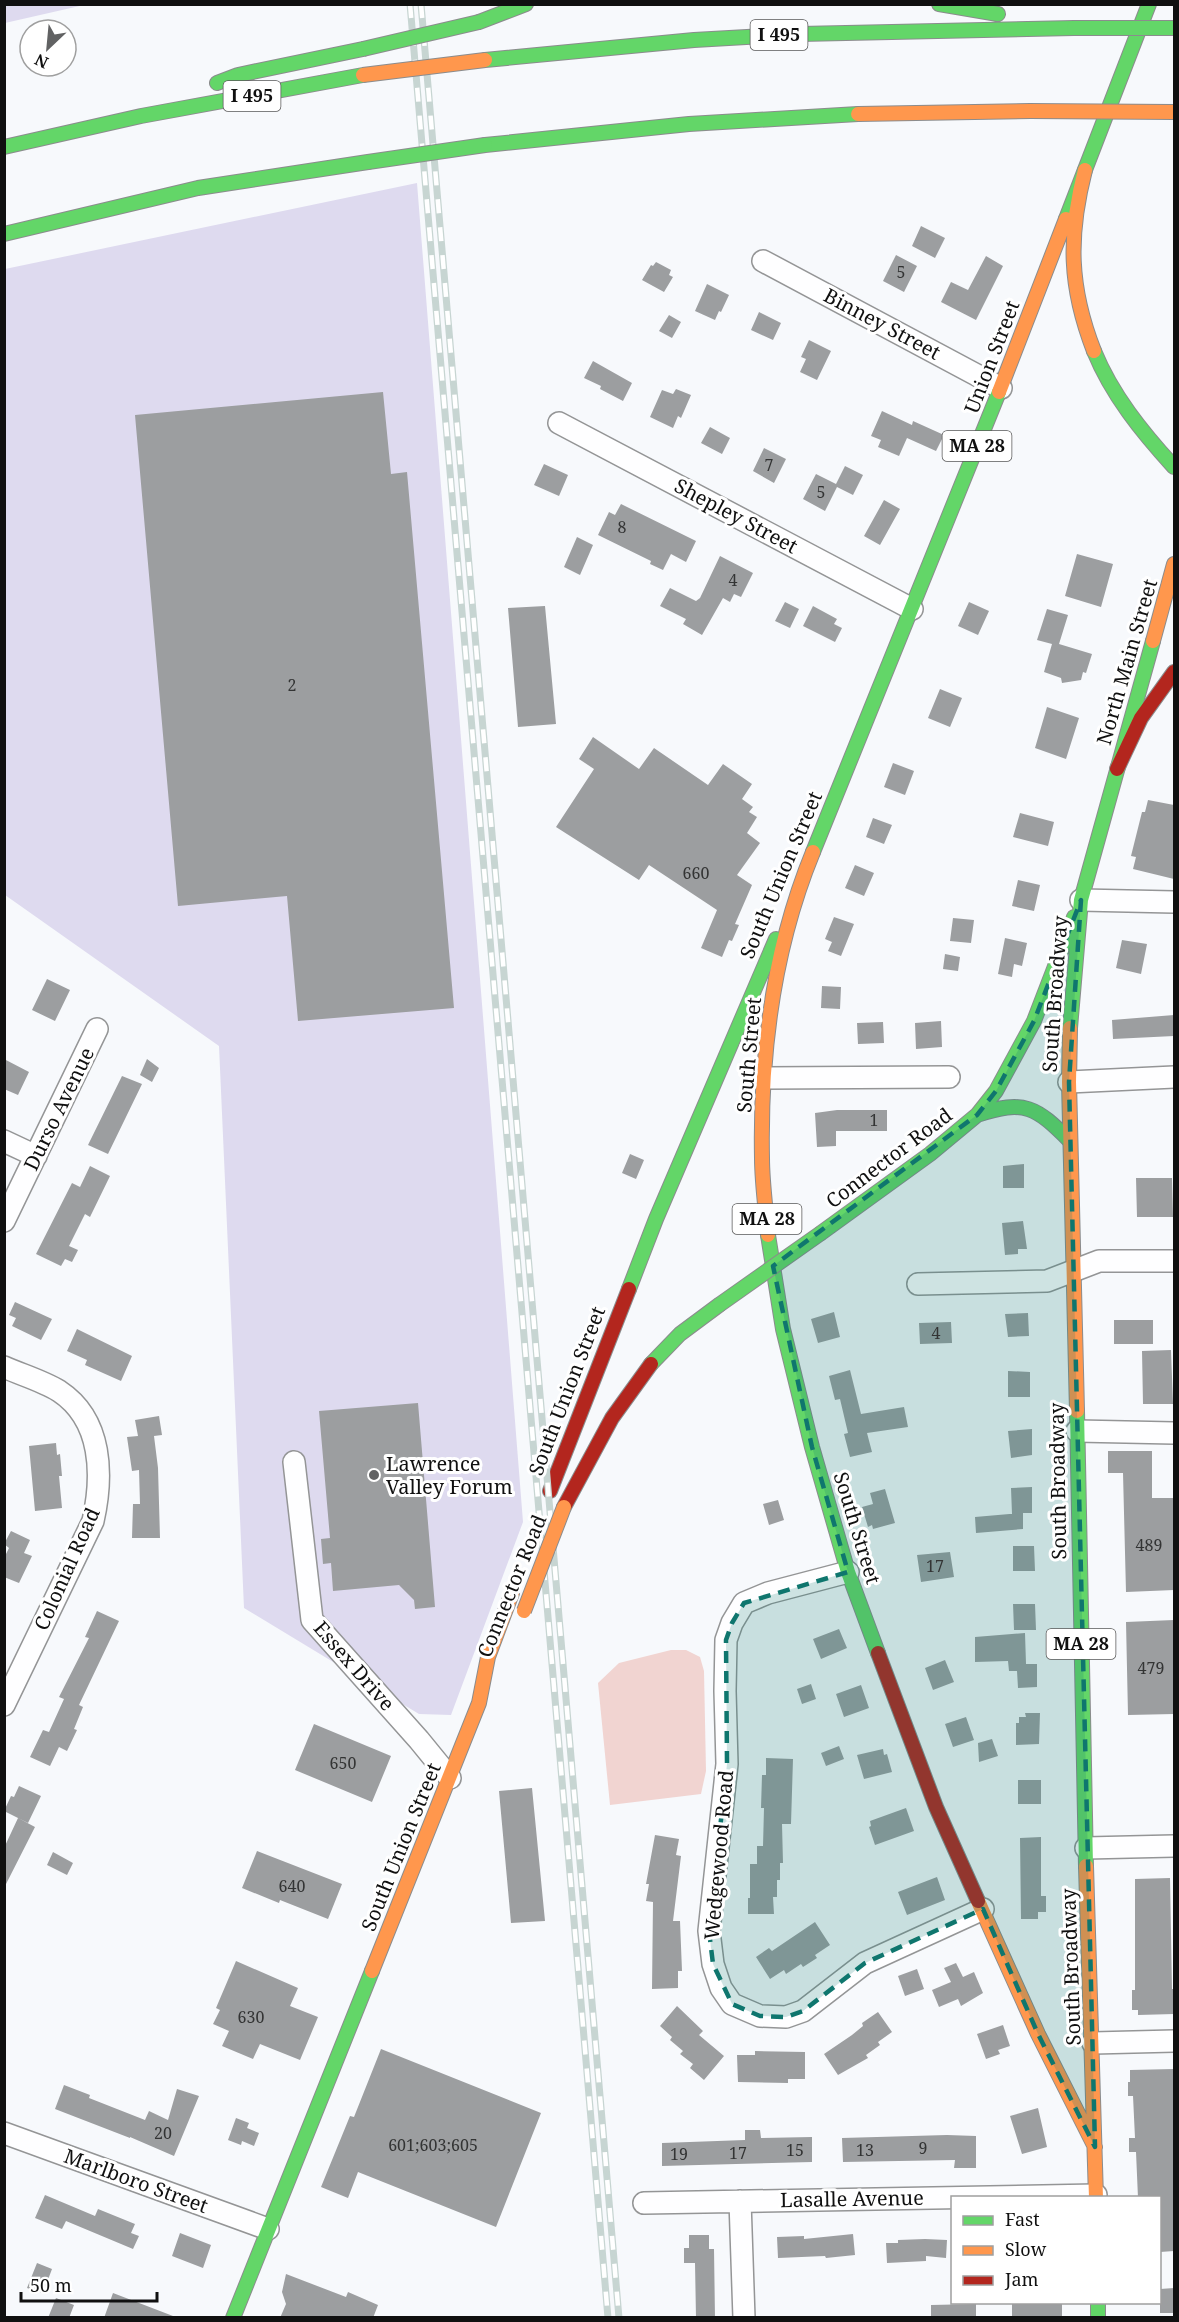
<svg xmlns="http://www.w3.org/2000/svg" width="1179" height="2322" font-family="'Noto Serif',serif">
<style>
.green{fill:#dedaef}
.water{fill:#f1d4d1}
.building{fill:#9c9ea0}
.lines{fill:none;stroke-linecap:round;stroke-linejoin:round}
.street-casing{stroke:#949596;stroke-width:24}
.fast-casing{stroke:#8b8c8d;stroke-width:16}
.slow-casing{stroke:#8b8c8d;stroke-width:16}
.jam-casing{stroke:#8b8c8d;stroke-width:16}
.street{stroke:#fefeff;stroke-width:21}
.fast{stroke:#63d668;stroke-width:14}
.slow{stroke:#ff974d;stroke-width:14}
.jam{stroke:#b3261e;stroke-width:14}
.rail-casing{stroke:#c7d5d2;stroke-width:7}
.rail{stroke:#fff;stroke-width:4.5;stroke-dasharray:14;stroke-linecap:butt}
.fast-bridge-casing{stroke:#8b8c8d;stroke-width:16;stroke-linecap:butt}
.slow-bridge-casing{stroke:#8b8c8d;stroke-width:16;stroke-linecap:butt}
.fast-bridge{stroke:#63d668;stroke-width:14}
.slow-bridge{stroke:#ff974d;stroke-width:14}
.marked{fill:#0f766e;fill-opacity:0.2;stroke:#0f766e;stroke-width:4.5;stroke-dasharray:12 8;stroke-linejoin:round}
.poi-dot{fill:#616263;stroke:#fff;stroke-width:2}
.labels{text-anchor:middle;stroke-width:6;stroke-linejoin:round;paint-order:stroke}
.number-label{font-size:16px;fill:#333434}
.shield{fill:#fff;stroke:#585858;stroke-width:1.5}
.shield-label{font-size:18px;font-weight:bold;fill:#101010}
.street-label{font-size:20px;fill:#101010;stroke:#fff}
.poi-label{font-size:20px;fill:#101010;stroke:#fff;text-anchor:start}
</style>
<rect width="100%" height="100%" fill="#f7f9fc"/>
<path class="green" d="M5 4H84V5L5 23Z
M417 183 523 1522 451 1715 419 1714 244 1608 219 1046 5 895V269Z"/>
<path class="water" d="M671 1650H686L700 1657 704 1671 706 1771 701 1794 610 1805 598 1683 619 1663Z"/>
<path class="building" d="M921 226 945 238 935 258 912 246Z
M896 255 917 266 904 292 883 281Z
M986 256 1003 266 976 320 941 302 951 282 968 290Z
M656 262 671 270 669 275 673 277 664 292 642 280 651 265 653 266Z
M707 284 729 295 721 312 719 311 715 320 695 311Z
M759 312 781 323 773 340 751 330Z
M669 315 681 322 672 338 659 331Z
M809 340 831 351 817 380 800 372 806 359 801 357Z
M593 361 632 383 623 401 600 389 601 386 584 378Z
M676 389 691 395 681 418 678 416 673 428 650 417 662 390 673 394Z
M383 392 391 474 407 472 454 1008 298 1021 287 896 178 906 135 415Z
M882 411 912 425 913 421 944 435 936 451 907 438 899 456 878 447 881 440 871 436Z
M710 427 730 438 722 454 701 443Z
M764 448 786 459 774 483 753 471Z
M544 464 568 475 559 496 534 485Z
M845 466 863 475 853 495 837 487 825 511 803 499 816 474 836 484Z
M884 500 900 509 880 545 864 536Z
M621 504 696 541 686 562 671 554 663 570 650 564 651 561 598 535 609 512 615 515Z
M577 537 593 545 580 575 564 567Z
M1077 554 1113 564 1101 607 1065 596Z
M720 556 753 573 741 597 734 594 730 602 723 598 702 635 683 624 686 619 660 606 670 588 696 601 700 598Z
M785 602 799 609 790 628 775 621Z
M969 602 989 611 978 635 958 626Z
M545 606 556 724 518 727 508 608Z
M813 606 837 619 834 624 842 628 835 642 803 626Z
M1047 609 1068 615 1059 644 1092 654 1086 673 1083 672 1081 680 1062 683 1061 678 1044 672 1052 644 1037 640Z
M940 689 962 698 950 727 928 718Z
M1047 707 1079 718 1066 759 1035 748Z
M593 737 639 769 654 748 708 785 723 764 752 784 742 799 753 807 749 812 757 817 747 833 760 843 737 875 752 885 735 924 739 925 732 941 729 940 722 957 701 948 717 910 649 865 639 880 556 827 594 769 579 759Z
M893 763 914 771 905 795 884 787Z
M1148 800 1174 805V879L1133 869 1136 857 1131 856 1142 812H1145Z
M1020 813 1054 822 1048 846 1013 837Z
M873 818 892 825 884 844 866 837Z
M855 865 874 873 864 896 845 888Z
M1018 880 1040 885 1034 911 1012 906Z
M834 917 854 924 841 956 828 951 832 942 825 939Z
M953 918 974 920 971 943 950 941Z
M1005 938 1027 943 1022 966 1014 964 1012 977 998 974Z
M1122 940 1147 944 1141 974 1116 968Z
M945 954 960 957 958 971 943 969Z
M47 979 70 990 55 1021 32 1010Z
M822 986 841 987 840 1009 821 1008Z
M1174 1015V1036L1113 1039 1112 1020Z
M941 1021 942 1047 916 1049 915 1023Z
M883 1022 884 1043 858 1044 857 1023Z
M4 1059 29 1072 18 1095 4 1089Z
M147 1059 159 1068 152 1082 140 1075Z
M122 1076 142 1084 108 1154 88 1145Z
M837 1110H887V1131H836V1146L817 1147 815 1113Z
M630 1154 644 1160 636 1179 622 1173Z
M1024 1164V1188H1003V1166Z
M90 1166 110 1176 90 1217 85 1214 69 1246 78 1250 72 1262 65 1259 61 1266 36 1254 72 1183 80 1187Z
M1136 1178H1172L1173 1217H1137Z
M1023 1221 1027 1249H1018V1254L1005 1255 1002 1223Z
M15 1302 52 1319 41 1340 12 1326 16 1318 9 1315Z
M834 1312 840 1337 818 1343 811 1319Z
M1028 1313 1029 1336 1008 1337 1005 1314Z
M1114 1320H1153V1344H1114Z
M951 1322 952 1343 920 1344 919 1323Z
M77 1329 132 1356 121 1381 85 1365 87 1360 67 1351Z
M1171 1350 1173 1404H1143L1142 1351Z
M850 1370 861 1414 904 1407 908 1427 867 1433 872 1452 850 1457 844 1434 848 1433 840 1399 835 1400 829 1376Z
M1008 1371 1030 1372V1397H1008Z
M418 1403 435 1607 415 1609 414 1600 399 1585 333 1591 331 1563 323 1564 321 1539 330 1538 319 1411Z
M159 1416 162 1435 154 1436 158 1468 160 1538H132L133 1504H140L139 1470 132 1471 127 1437 138 1436 135 1420Z
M1032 1429V1455L1011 1458 1008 1431Z
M56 1443 57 1455 60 1454 62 1476H59L62 1508 35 1511 29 1446Z
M1108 1451H1152V1498H1174V1590L1126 1592 1123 1473H1108Z
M1032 1487V1513H1023V1529L976 1533 975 1517 1021 1513 1012 1514 1011 1488Z
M885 1489 895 1523 873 1529 872 1525 868 1527 862 1507 873 1504 870 1493Z
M778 1500 784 1520 769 1525 763 1504Z
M11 1531 30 1540 24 1553 32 1556 19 1583 4 1577V1558L9 1548 4 1544Z
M1013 1546H1034L1035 1571H1013Z
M950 1552 954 1577 921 1582 917 1555Z
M1013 1604H1035L1036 1630H1014Z
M97 1611 119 1621 79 1705 83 1707 74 1729 77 1730 67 1751 59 1747 50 1766 30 1757 43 1730 49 1732 64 1699 59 1697 89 1638 85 1637Z
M1174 1620V1714L1128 1715 1126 1622Z
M839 1629 847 1648 821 1659 813 1639Z
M1025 1633 1026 1664H1037V1687L1018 1688 1017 1671H1009L1008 1661 975 1662V1637Z
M945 1660 954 1682 933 1690 925 1668Z
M811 1684 816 1699 802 1704 797 1689Z
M861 1685 869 1708 844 1717 836 1694Z
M1025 1713H1040L1039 1744 1016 1745V1723H1019V1717H1026Z
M966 1717 974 1740 953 1747 945 1724Z
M314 1724 391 1756 372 1802 295 1770Z
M992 1739 998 1756 979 1762 978 1743Z
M839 1746 844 1759 826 1766 821 1753Z
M883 1749 884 1755 887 1754 892 1772 864 1779 857 1755Z
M766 1758 793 1759 791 1824H782L783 1863H780V1880H777V1897H773L774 1914H748V1898H750V1864H757V1846H763L764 1808H761L762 1775H766Z
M1018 1780H1041V1804H1018Z
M19 1786 41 1796 28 1823 4 1811 11 1796 14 1797Z
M532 1788 545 1921 511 1923 499 1791Z
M906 1808 914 1831 875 1845 869 1827 871 1826 870 1821Z
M18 1818 35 1827 4 1888V1848Z
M655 1835 679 1839 676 1855 681 1856 673 1921H680L682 1971H678V1988L652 1989 653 1902 646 1901 649 1884H646Z
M1041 1837V1896H1046V1912H1038V1919H1021L1020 1838Z
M257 1851 342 1884 328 1919 280 1900 279 1903 242 1888Z
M53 1852 73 1863 67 1875 47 1865Z
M937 1877 945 1900 907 1915 898 1892Z
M1170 1878 1172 1989H1174V2014L1138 2015V2010H1132V1990H1135V1879Z
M815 1922 830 1945 815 1955 817 1958 803 1967 801 1964 786 1974 784 1970 770 1979 756 1957 769 1948 772 1951Z
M236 1961 298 1988 290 2006 318 2017 300 2060 260 2044 253 2059 222 2046 229 2031 213 2024 220 2010 216 2008Z
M956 1963 963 1977 974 1972 983 1993 961 2006 958 1999 939 2007 932 1990 951 1982 944 1968Z
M917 1969 924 1989 905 1996 898 1976Z
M677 2006 703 2031 699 2035 724 2056 704 2080 690 2068 693 2064 680 2054 683 2051 670 2040 672 2037 660 2026Z
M878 2012 892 2032 878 2042 880 2045 866 2055 868 2058 838 2075 824 2054 852 2035 863 2026 862 2023Z
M1003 2025 1010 2046 998 2050 1000 2054 986 2059 977 2034Z
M381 2049 541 2113 496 2227 358 2172 348 2198 321 2187 350 2116 354 2117Z
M755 2051 805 2052V2079H788V2083L738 2082 737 2055H755Z
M1174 2069V2251L1160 2252V2198H1138L1136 2152H1129V2138H1135L1133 2096H1128V2082H1130V2070Z
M64 2085 90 2095 89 2098 145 2120 149 2111 168 2120 177 2089 199 2096 174 2156 130 2137V2138L55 2109Z
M1038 2108 1047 2147 1022 2154 1010 2116Z
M236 2118 249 2123 247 2128 259 2133 254 2146 242 2141 241 2145 228 2140Z
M745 2130H760L761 2138 812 2137V2162L662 2166V2143L745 2140Z
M947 2135 976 2136V2168H954L955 2160 843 2162 842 2138Z
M45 2195 95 2216 98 2209 135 2224 131 2233 139 2236 133 2249 66 2221 62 2229 35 2218Z
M180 2233 211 2245 203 2268 172 2256Z
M853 2234 855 2255 826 2258 825 2256 778 2258 777 2237 804 2236V2239Z
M689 2235H709V2249H714L715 2318H696L695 2263H684V2248H689Z
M925 2239 947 2240 946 2258 926 2256V2261L887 2263 886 2243H898V2240Z
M37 2263 52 2269 43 2293 27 2288Z
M286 2274 346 2297 348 2292 378 2305 373 2318H280L286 2304 282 2292Z
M1174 2288V2313H1160V2289Z
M113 2293 173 2316V2318H104Z
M56 2298 74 2305 69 2318H48Z
M1012 2302H1062V2318H1012Z
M976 2304V2318H931V2305Z"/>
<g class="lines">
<defs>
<path id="street" d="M763 261 1001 388
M559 423 912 609
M1081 900 1174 902
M764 1078 949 1077
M1069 1082 1174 1077
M4 1141 36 1156
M4 1221 97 1029
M918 1284 1047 1281 1099 1261H1174
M4 1367C22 1375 43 1381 59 1391 103 1420 103 1476 93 1521L4 1705
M1077 1431 1174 1433
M294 1462 312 1620 419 1740 450 1778
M848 1572 768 1593 744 1603 732 1623 726 1640 725 1691 727 1764 709 1931 713 1964 721 1988 732 2004 760 2016 786 2017 803 2011 865 1963 983 1909
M1086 1848 1174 1846
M1093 2043 1174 2041
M4 2133 268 2229
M740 2201 744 2318
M644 2203 1096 2195"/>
<path id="fast" d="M939 4 998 14
M479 22 526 4
M485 60 694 40 800 34 1074 28
M217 83 238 75 363 49
M485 145 689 124 858 114
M4 147 141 116 363 75
M1066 219 1149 4
M4 234 198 188 368 162
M1094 351C1112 395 1142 432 1174 467
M813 852 999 392
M1070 1028 1081 900 1153 641
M977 1115C1025 1099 1036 1107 1070 1141
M821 1233 930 1154 977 1115 996 1091 1034 1021 1074 917
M768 1235 783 1329 812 1447 848 1572 878 1653
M629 1289 656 1219 776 939
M651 1364 680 1334 719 1305
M1077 1411 1086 1866
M1098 2302V2318
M233 2318 372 1971"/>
<path id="slow" d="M858 114 1030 111
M1085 170C1068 236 1069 287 1094 351
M999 392 1066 219
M1153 641 1174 564
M1070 1028 1069 1082 1077 1411
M768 1235C766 1210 762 1183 762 1158 760 1055 774 947 813 852
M1086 1866 1096 2198
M978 1901 1038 2034 1095 2147
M372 1971 479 1703 488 1657 512 1593"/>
<path id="jam" d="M1117 769 1141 718 1174 672
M550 1491 629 1289
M564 1507 612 1418 651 1364
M878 1653 936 1807 978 1901"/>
</defs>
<use href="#street" class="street-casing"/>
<use href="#fast" class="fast-casing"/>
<use href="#slow" class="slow-casing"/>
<use href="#jam" class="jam-casing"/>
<use href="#street" class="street"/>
<use href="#fast" class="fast"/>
<use href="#slow" class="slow"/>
<use href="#jam" class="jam"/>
<defs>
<path id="rail" d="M410 4 608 2318
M421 4 619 2318"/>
</defs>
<use href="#rail" class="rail-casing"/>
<use href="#rail" class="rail"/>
<defs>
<path id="fast-bridge" d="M1074 28H1174
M363 49 479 22
M368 162 485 145
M719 1305 821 1233"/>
<path id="slow-bridge" d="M363 75 485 60
M1030 111 1174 112
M524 1611 564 1507"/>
</defs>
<use href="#fast-bridge" class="fast-bridge-casing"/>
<use href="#slow-bridge" class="slow-bridge-casing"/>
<use href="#fast-bridge" class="fast-bridge"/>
<use href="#slow-bridge" class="slow-bridge"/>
</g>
<path class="marked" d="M1081 900 1069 1082 1095 2147 1038 2034 983 1909 865 1963 803 2011 786 2017 760 2016 732 2004 713 1964 709 1931 727 1764 726 1640 732 1623 744 1603 848 1572 812 1447 773 1266 977 1115 996 1091 1034 1021Z"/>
<circle class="poi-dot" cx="374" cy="1475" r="6"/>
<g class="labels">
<g class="number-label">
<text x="901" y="278">5</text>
<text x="769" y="471">7</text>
<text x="821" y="498">5</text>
<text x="622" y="533">8</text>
<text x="733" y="586">4</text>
<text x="292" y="691">2</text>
<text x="696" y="879">660</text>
<text x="874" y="1126">1</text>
<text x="936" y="1339">4</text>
<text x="1149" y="1551">489</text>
<text x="935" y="1572">17</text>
<text x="1151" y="1674">479</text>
<text x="343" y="1769">650</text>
<text x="292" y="1892">640</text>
<text x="251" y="2023">630</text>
<text x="163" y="2139">20</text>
<text x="433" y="2151">601;603;605</text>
<text x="923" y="2154">9</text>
<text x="795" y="2156">15</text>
<text x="865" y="2156">13</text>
<text x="738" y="2159">17</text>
<text x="679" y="2160">19</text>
</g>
<g class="shield">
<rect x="750.5" y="20" width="57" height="30" rx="4.5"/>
<rect x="223.5" y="81" width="57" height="30" rx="4.5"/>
<rect x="942.5" y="431" width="69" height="30" rx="4.5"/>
<rect x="732.5" y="1204" width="69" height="30" rx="4.5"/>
<rect x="1046.5" y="1629" width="69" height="30" rx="4.5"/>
</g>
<g class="shield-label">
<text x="779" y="41">I 495</text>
<text x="252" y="102">I 495</text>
<text x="977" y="452">MA 28</text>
<text x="767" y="1225">MA 28</text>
<text x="1081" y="1650">MA 28</text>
</g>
<g class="street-label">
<text transform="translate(882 324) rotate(28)" y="7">Binney Street</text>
<text transform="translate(992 357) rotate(-69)" y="7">Union Street</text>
<text transform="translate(736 516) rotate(28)" y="7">Shepley Street</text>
<text transform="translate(1127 662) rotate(-74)" y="7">North Main Street</text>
<text transform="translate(781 875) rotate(-67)" y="7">South Union Street</text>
<text transform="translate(1055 994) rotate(-86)" y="7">South Broadway</text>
<text transform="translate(749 1055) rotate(-85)" y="7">South Street</text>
<text transform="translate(59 1109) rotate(-64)" y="7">Durso Avenue</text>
<text transform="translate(889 1158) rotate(-37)" y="7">Connector Road</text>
<text transform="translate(567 1391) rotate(-69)" y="7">South Union Street</text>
<text transform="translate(1058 1481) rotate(-91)" y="7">South Broadway</text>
<text transform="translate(857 1528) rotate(73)" y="7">South Street</text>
<text transform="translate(67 1569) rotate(-66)" y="7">Colonial Road</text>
<text transform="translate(512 1586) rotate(-68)" y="7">Connector Road</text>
<text transform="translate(354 1666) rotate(49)" y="7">Essex Drive</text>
<text transform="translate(401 1847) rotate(-68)" y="7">South Union Street</text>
<text transform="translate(719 1855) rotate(-85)" y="7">Wedgewood Road</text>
<text transform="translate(1071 1967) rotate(-92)" y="7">South Broadway</text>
<text transform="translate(136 2181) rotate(20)" y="7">Marlboro Street</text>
<text transform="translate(852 2199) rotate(-1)" y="7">Lasalle Avenue</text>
</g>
<g class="poi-label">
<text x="386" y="1471">Lawrence<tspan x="386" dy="23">Valley Forum</tspan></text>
</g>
</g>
<rect width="1179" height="2322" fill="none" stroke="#101010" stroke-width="12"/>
<rect x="951" y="2196" width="210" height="108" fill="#ffffff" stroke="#9f9f9f" stroke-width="1.5"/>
<rect x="963" y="2216" width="30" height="9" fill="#63d668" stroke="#9f9f9f" stroke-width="1.5"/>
<text x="1005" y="2226" font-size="18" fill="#101010">Fast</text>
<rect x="963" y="2246" width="30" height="9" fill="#ff974d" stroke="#9f9f9f" stroke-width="1.5"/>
<text x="1005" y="2256" font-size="18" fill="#101010">Slow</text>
<rect x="963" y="2276" width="30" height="9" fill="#b3261e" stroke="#9f9f9f" stroke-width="1.5"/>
<text x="1005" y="2286" font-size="18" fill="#101010">Jam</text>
<g transform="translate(48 48) rotate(206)"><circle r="28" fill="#ffffff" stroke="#9f9f9f" stroke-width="1.5"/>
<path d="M0-4.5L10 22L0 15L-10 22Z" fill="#616263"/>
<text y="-9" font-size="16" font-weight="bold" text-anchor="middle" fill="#101010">N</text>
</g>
<path d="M21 2292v9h136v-9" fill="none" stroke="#101010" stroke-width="3"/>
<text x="30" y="2292" font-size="18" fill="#101010" stroke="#ffffff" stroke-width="4.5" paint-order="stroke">50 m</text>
</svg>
